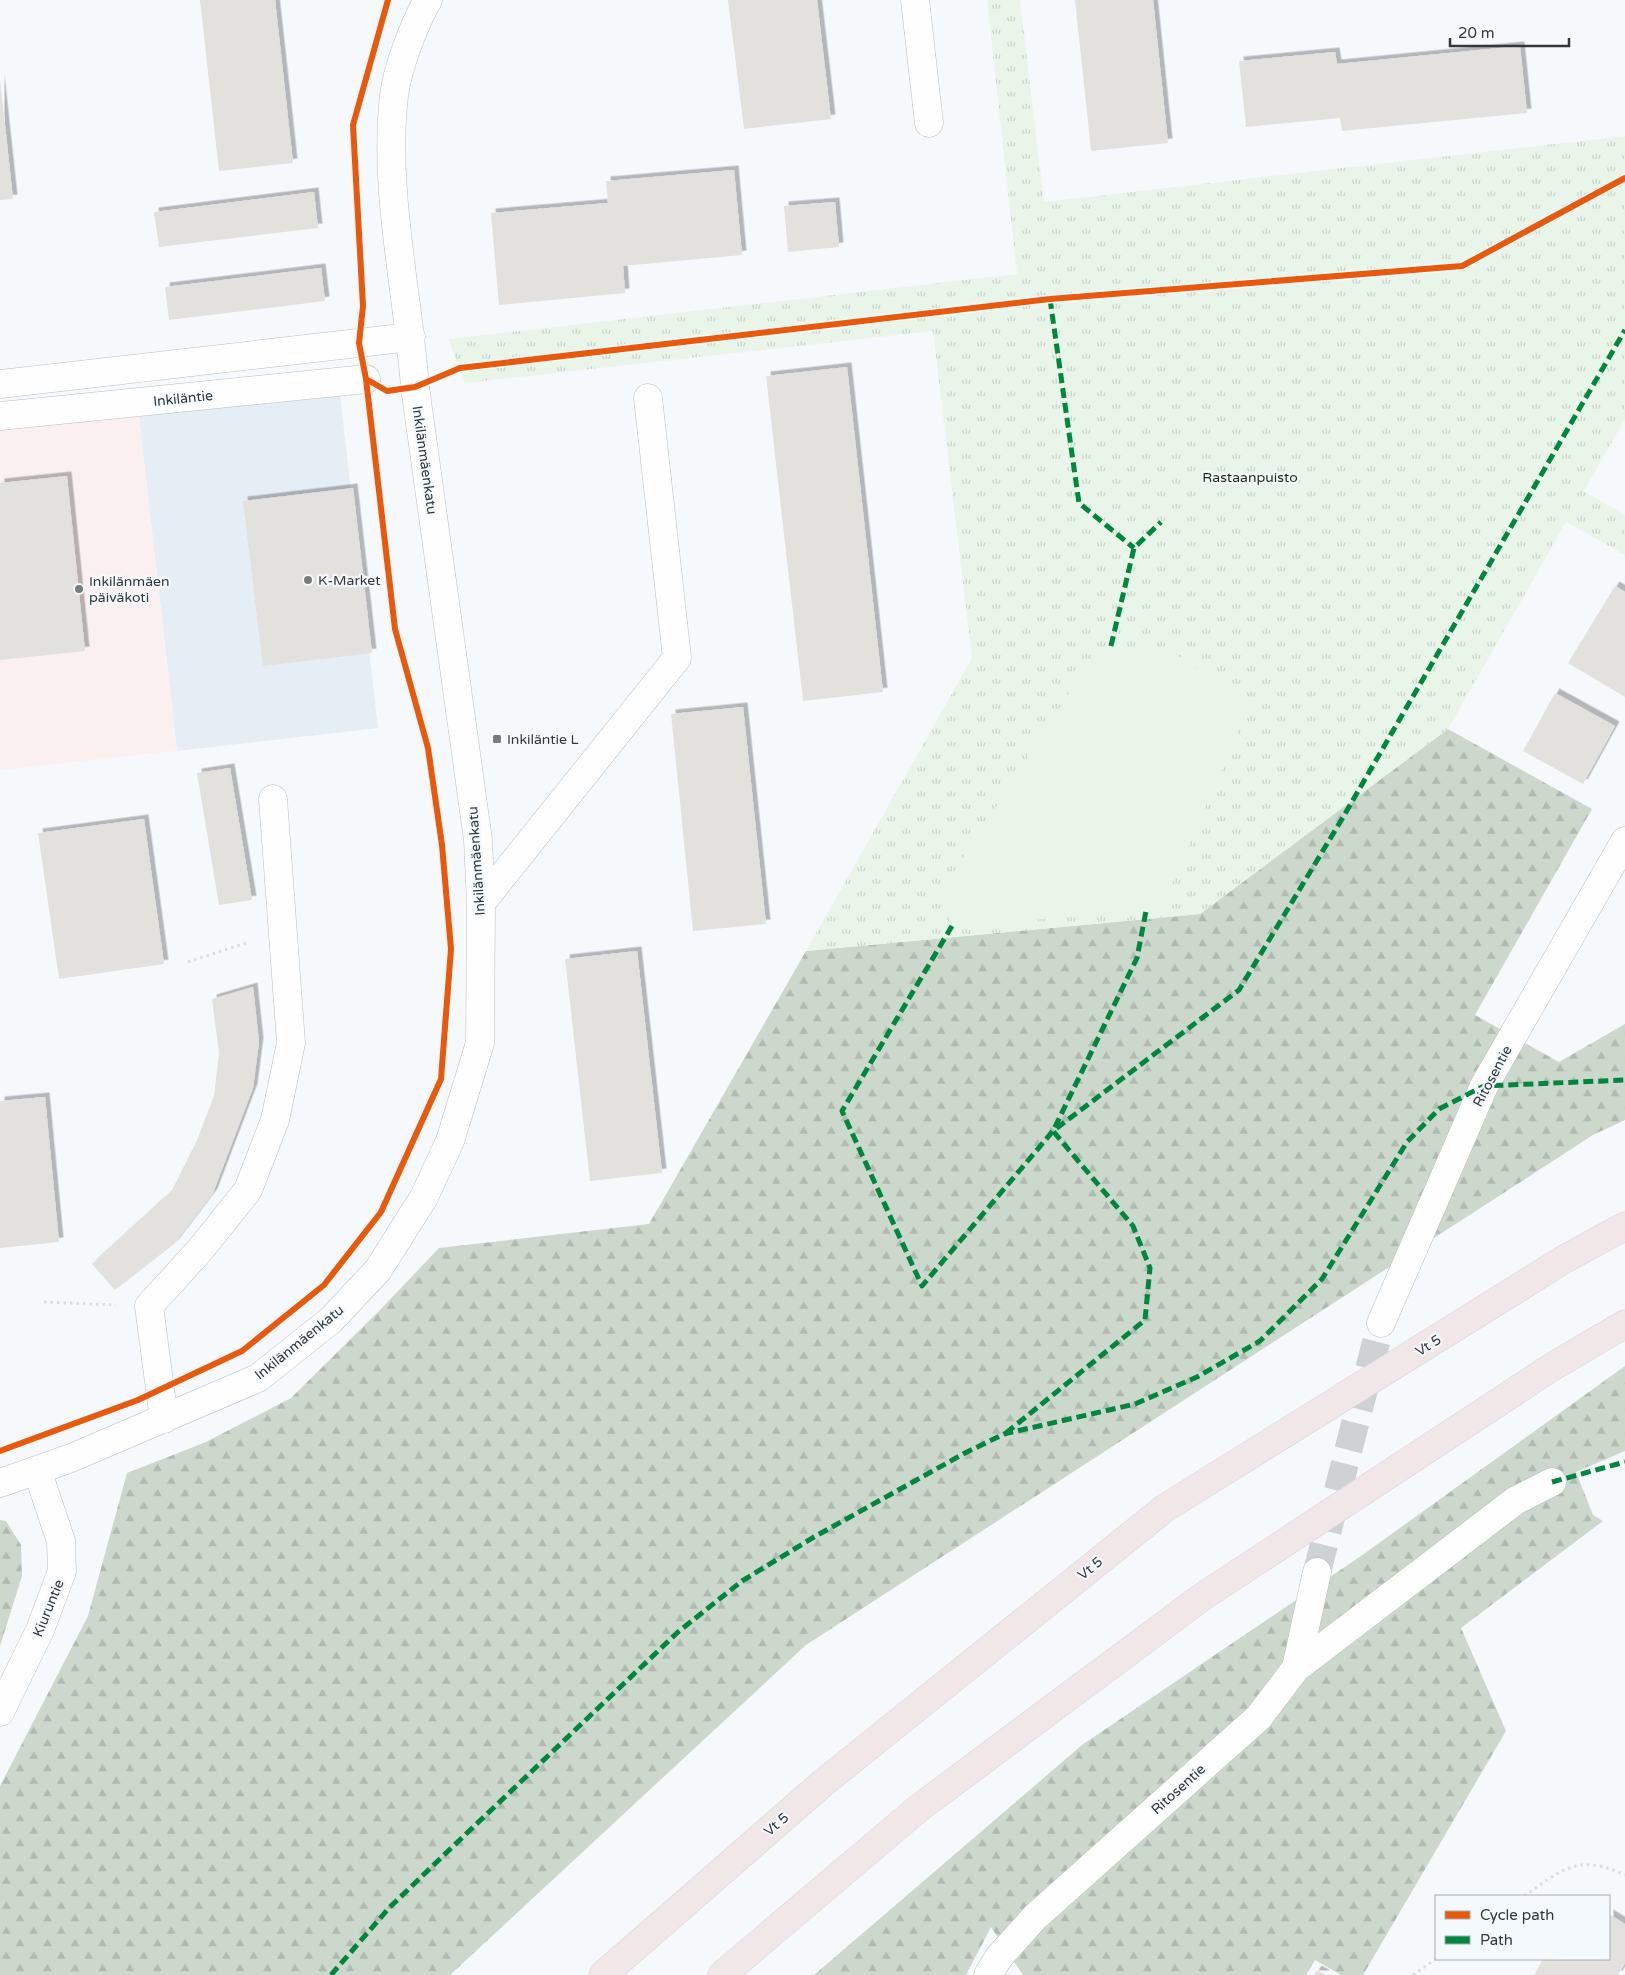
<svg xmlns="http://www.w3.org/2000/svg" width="1625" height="1975" font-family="'Varela Round',sans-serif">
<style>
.built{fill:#e5edf5}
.education{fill:#faf0ef}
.forest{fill:url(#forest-firs)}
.park{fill:url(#park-tufts)}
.pitch{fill:#e9f5e9}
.building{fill:#e3e1de;filter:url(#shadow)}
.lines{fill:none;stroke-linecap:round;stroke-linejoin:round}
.minor-tunnel{stroke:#cfd2d5;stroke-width:28;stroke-dasharray:28 14;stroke-linecap:butt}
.minor-casing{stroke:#bbbdbf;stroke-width:29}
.highway-casing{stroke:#d3d5d7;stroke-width:29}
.path{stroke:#dcdcdd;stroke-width:3;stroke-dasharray:2.5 4;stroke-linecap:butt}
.minor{stroke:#fefeff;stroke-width:28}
.highway{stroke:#f1e6e8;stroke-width:28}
.quiet{stroke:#00873e;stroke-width:5;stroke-dasharray:10 5;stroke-linecap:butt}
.cycleway-casing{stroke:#f4f9fe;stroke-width:9}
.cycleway{stroke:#e8590c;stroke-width:6}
.poi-dot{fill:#797c7e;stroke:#f4f9fe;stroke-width:2}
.labels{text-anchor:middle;stroke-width:4.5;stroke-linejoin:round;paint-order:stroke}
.street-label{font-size:14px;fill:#35383a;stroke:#f4f9fe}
.park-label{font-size:14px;fill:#16330e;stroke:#f4f9fe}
.poi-label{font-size:14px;fill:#35383a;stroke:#f4f9fe;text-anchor:start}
</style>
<defs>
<pattern id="forest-firs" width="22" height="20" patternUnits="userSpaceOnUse" patternTransform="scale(1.25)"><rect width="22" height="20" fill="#ccd8cc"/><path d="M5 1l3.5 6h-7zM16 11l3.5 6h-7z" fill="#b0bab0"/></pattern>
<pattern id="park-tufts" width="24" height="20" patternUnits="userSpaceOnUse" patternTransform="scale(1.25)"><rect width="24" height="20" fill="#e9f5e9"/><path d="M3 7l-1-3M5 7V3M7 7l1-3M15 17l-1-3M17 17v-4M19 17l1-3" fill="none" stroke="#c8d3c9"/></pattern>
<filter id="shadow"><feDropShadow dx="4.5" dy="-4.5" stdDeviation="0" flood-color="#0004"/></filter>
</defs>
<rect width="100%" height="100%" fill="#f6f9fc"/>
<path class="built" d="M338 377 378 728 177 751 137 399Z"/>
<path class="education" d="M137 399 177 751 0 770V427Z"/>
<path class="forest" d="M1448 729 1592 809 1475 1015 1559 1062 1625 1024V1120L1593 1135 806 1645 450 1975H0V1786L88 1616 127 1473 206 1442 291 1398 379 1311 439 1248 649 1224 806 951 1200 914Z
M1625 1366V1451L1576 1472 1593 1515 1603 1521 1461 1628 1506 1731 1363 1975H1341L1315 1960 1306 1975H1023L991 1927 966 1975H814L1082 1745 1361 1556Z
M0 1520 6 1521 21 1545 22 1576 0 1646Z"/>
<path class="park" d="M987 0H1020L1044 202 1625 136V419L1584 491 1625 515V555L1566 522 1448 729 1200 914 806 951 972 658 933 331 465 383 448 339 1017 274Z"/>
<path class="pitch" d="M1111 646 1174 653 1249 707 1158 916 1146 911 952 926 942 891 1089 662Z"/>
<path class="building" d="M200 0H275L293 163 219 171Z
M728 0H817L831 119 744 129Z
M1075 0H1153L1168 143 1091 151Z
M1520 46 1527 113 1342 131 1340 118 1246 127 1239 61 1335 52 1337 64Z
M0 79 13 199 0 200Z
M734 170 742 255 623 266 625 293 499 305 491 213 608 203 606 181Z
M314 192 318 228 159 247 154 212Z
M835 202 839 247 788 252 784 206Z
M321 268 325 301 169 320 165 287Z
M847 367 883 692 803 701 766 376Z
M67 476 85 651 0 660V483Z
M353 488 372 653 263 666 243 501Z
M1615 586 1625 592V697L1568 663Z
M1555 693 1615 726 1583 784 1523 751Z
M743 707 766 924 693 931 671 714Z
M230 768 252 900 219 905 197 773Z
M144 819 164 964 59 979 38 833Z
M637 951 662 1173 590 1181 565 959Z
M253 987 259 1042 253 1088 213 1193 174 1244 115 1290 92 1264 171 1192 197 1140 214 1096 219 1053 212 999Z
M45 1097 59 1242 0 1248V1101Z
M1609 1914 1625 1924V1963L1618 1975H1534L1543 1959H1609Z
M1317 1970 1326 1975H1314Z"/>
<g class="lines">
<path class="minor-tunnel" d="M1317 1572 1381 1323"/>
<defs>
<path id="minor" d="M915 0 929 123
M0 384 411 337
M0 416 366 379
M481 903 677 658 648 398
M1381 1323 1484 1086 1625 841
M164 1419 149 1306 200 1250 248 1190 275 1120 291 1043 273 799
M0 1483 71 1458 258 1378 331 1320 378 1270 424 1197 450 1141 480 1043 481 903 478 840 415 387C408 293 383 189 394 96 397 69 414 24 428 0
M1296 1668 1515 1501 1552 1482
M0 1712 40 1630 62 1571 61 1541 37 1470
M988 1975 999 1957 1035 1917 1259 1717 1296 1668 1317 1572"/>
<path id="highway" d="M603 1975 823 1783 1165 1508 1563 1260 1625 1226
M722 1975 919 1808 1202 1597 1552 1367 1625 1324"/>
</defs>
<use href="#minor" class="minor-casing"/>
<use href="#highway" class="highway-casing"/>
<path class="path" d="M188 962 249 942
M44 1302 116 1305
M1524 1896C1563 1869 1578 1853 1625 1875
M1413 1975 1436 1959"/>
<use href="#minor" class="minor"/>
<use href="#highway" class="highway"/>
<path class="quiet" d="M1050 299 1079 503 1134 548
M1111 646 1134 548 1161 522
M952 926 842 1111 922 1286 1053 1131 1239 990 1342 819 1625 330
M1006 1433 1145 1320 1150 1268 1133 1226 1053 1131 1137 958 1146 911
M1552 1482 1625 1462
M331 1975 389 1908 445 1854 678 1632 742 1581 814 1537 965 1453 1004 1434 1135 1404 1197 1377 1260 1341 1322 1279 1407 1142 1439 1109 1484 1086 1625 1080"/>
<defs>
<path id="cycleway" d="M366 379 387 391 415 387 460 368 1050 299 1462 266 1625 178
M0 1451 138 1400 242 1351 324 1285 381 1212 441 1079 451 949 442 845 428 748 395 629 366 379 359 343 363 306 353 125 388 0"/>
</defs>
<use href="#cycleway" class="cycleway-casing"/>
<use href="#cycleway" class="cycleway"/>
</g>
<g class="poi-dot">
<circle cx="308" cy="580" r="5"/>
<circle cx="79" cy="589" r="5"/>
<rect x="492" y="734" width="10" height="10" rx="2.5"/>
</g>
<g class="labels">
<g class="street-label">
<text transform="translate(183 398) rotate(-6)" y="5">Inkiläntie</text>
<text transform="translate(425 460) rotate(82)" y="5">Inkilänmäenkatu</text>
<text transform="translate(476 861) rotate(-94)" y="5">Inkilänmäenkatu</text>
<text transform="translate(1492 1076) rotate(-62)" y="5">Ritosentie</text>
<text transform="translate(299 1342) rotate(-39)" y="5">Inkilänmäenkatu</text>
<text transform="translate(1428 1345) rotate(-32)" y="5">Vt 5</text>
<text transform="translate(1090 1568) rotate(-39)" y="5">Vt 5</text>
<text transform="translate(48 1608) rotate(-68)" y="5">Kiuruntie</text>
<text transform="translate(1178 1789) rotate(-42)" y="5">Ritosentie</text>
<text transform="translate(776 1824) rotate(-41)" y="5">Vt 5</text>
</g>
<g class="park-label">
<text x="1250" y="482">Rastaanpuisto</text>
</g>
<g class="poi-label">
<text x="318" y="585">K-Market</text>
<text x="89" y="586">Inkilänmäen<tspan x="89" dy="16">päiväkoti</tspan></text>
<text x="507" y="744">Inkiläntie L</text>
</g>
</g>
<rect x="1435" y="1895" width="175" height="65" fill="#f4f9fe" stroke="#a8acb0"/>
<rect x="1445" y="1911" width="25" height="8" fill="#e8590c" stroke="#a8acb0"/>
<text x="1480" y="1920" font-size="15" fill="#35383a">Cycle path</text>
<rect x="1445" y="1936" width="25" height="8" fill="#00873e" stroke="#a8acb0"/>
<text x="1480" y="1945" font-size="15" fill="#35383a">Path</text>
<path d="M1450 38v8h119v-8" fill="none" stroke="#35383a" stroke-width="2.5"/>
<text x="1458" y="38" font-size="15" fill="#35383a" stroke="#f4f9fe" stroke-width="4" paint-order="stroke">20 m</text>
</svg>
